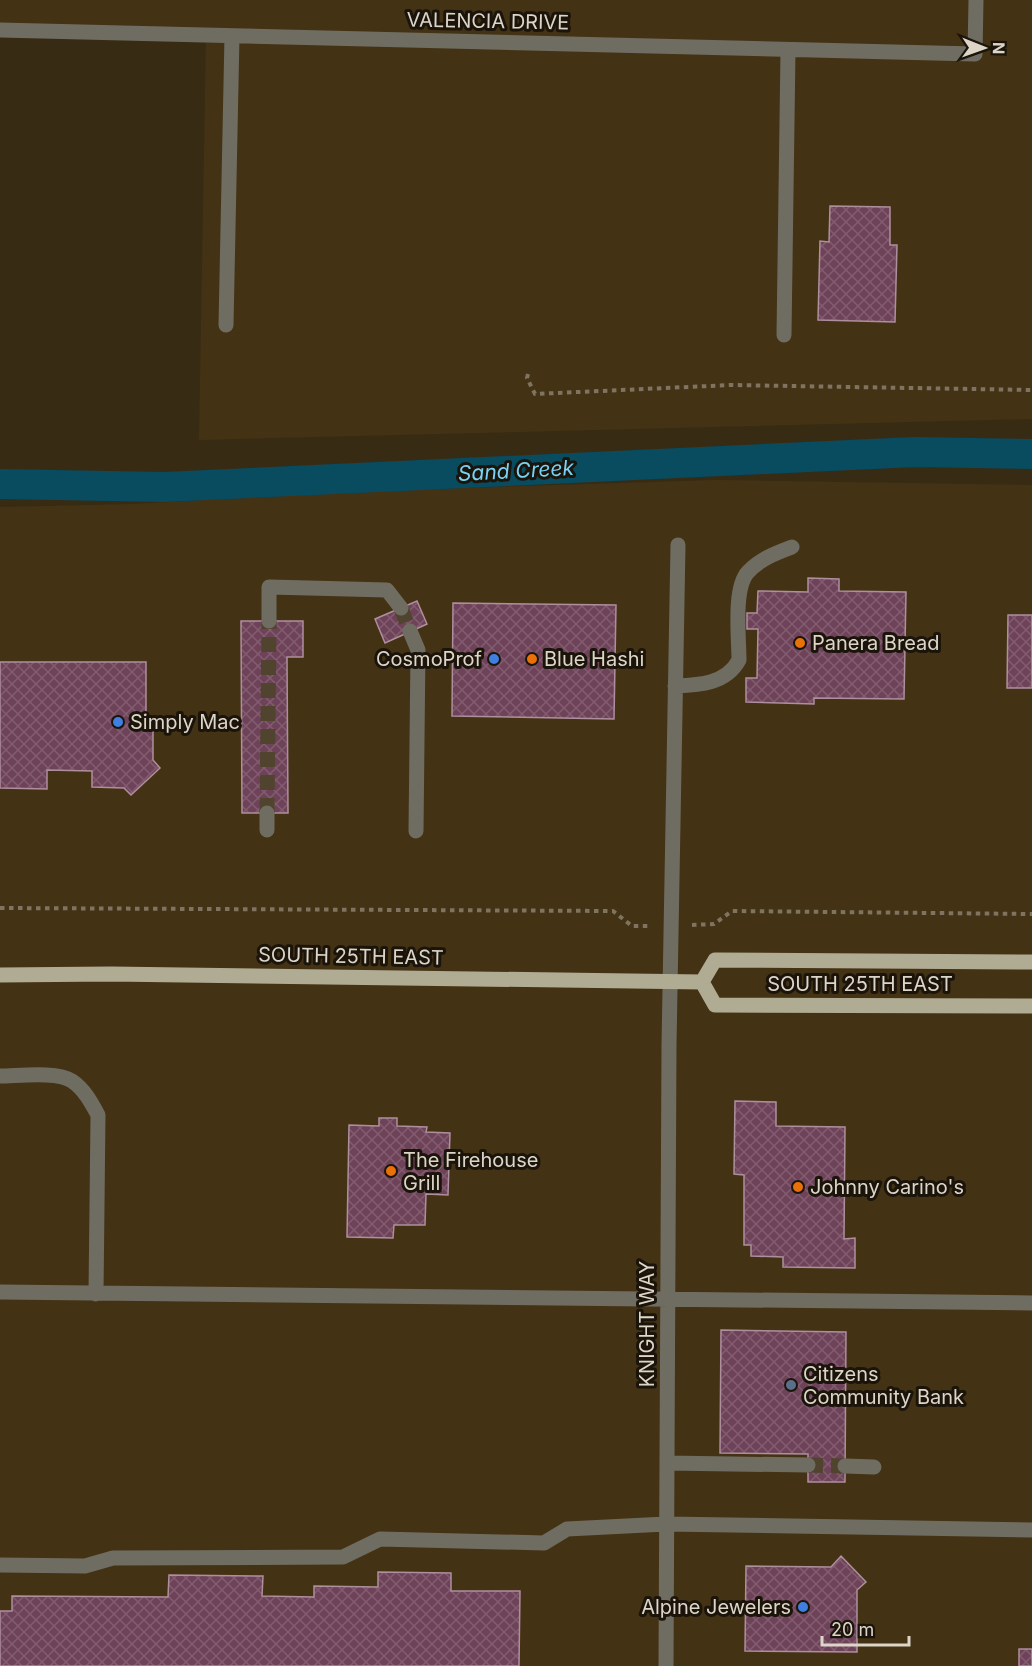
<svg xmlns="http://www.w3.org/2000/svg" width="1032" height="1666" font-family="Inter,sans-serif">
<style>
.built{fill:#443214}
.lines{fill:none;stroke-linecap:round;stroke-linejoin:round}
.canal{stroke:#094b5f;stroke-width:30}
.building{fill:url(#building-cross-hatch);stroke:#ae8f9e;stroke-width:1.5}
.minor-tunnel{stroke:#51442f;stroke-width:15;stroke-dasharray:15 8;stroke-linecap:butt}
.path{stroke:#7f7461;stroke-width:4;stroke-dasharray:4.5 4.5;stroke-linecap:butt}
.minor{stroke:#6f6d61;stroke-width:15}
.major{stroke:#b0ac93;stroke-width:15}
.food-dot{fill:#e8710a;stroke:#1a140b;stroke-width:2}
.shop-dot{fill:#3f7fe0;stroke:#1a140b;stroke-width:2}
.service-dot{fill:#5c6f8a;stroke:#1a140b;stroke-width:2}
.labels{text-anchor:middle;stroke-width:6;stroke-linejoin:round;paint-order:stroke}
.street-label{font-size:20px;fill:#ddd5c7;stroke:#1a140b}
.poi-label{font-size:20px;fill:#ddd5c7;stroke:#1a140b;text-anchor:start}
.water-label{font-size:21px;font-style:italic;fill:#79d3f5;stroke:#1a140b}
</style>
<defs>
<pattern id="building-cross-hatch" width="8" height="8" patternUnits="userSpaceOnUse" patternTransform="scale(1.5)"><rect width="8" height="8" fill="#6e4259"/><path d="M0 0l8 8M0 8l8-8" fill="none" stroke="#825c6f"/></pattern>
</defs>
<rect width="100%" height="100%" fill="#382b14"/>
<path class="built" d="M0 0H1032V419L199 440 206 36 0 30Z
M716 480 1032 485V1666H0V507L134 504 364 491Z"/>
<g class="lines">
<path class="canal" d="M0 484 164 487 915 452 1032 454"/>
</g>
<path class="building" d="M830 206 890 207V245H897L895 322 818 320 820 241 829 242Z
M808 578 839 579V591L906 592 904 699 814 698V704L746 702V678H757L758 629H747V613H757L758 591 808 592Z
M417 601 427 624 385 643 375 619Z
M453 603 616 605 614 719 452 716Z
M1008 615H1032V688H1007Z
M241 621H303V657H287L288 813H242Z
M0 662H146V725H153V760L160 768 131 795 124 788 92 787V771L47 770V789L0 788Z
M735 1101 776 1102V1126L845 1127 844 1239 855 1238V1268L783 1267V1257L751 1256V1245H744V1175L734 1174Z
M379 1118H397V1126L427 1127 426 1132 450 1133 448 1195 426 1194 425 1225H394L393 1238 347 1237 349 1125 379 1126Z
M721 1330 846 1332 845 1482H808V1454L720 1453Z
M841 1556 866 1582 857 1590V1652L745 1651 746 1566 831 1567Z
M378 1572 451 1573V1591H520L519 1666H0V1611H12V1596L168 1597 169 1575 263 1576 262 1596 314 1597V1586L378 1587Z
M1019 1649H1032V1666H1019Z"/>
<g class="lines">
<path class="minor-tunnel" d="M401 608 410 631
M267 813 269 621
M808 1465 845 1466"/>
<path class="path" d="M528 374 527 378 535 394 731 385 1032 390
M0 908 613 911 632 926H649
M692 925 714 924 732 911 1032 914"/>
<path class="minor" d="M0 30 975 54 976 0
M226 325 232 36
M784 335 788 50
M269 621V587L387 590 401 608
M410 631 418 650 416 831
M675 686C699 685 726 684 739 660 739 638 733 588 748 572 760 559 776 553 792 547
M267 830V813
M0 1076C18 1076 57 1071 72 1081 84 1089 91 1102 98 1115L96 1294
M0 1292 1032 1303
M667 1463 808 1465
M845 1466 874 1467
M0 1565 85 1566 113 1558 343 1557 380 1539 544 1543 567 1529 666 1524 1032 1530
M666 1666 669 1045 678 545"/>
<path class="major" d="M0 975 111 974 702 982
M702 982 715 1005 1032 1006
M702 982 715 960 1032 962"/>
</g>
<g class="food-dot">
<circle cx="800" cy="643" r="6"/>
<circle cx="532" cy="659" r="6"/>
<circle cx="391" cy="1171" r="6"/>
<circle cx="798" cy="1187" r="6"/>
</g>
<g class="shop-dot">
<circle cx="494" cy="659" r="6"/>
<circle cx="118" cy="722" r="6"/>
<circle cx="803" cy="1607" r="6"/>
</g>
<circle class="service-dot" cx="791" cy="1385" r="6"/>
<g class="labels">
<g class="street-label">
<text transform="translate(488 21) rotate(1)" y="7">VALENCIA DRIVE</text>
<text transform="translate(351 956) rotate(1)" y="7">SOUTH 25TH EAST</text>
<text x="860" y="991">SOUTH 25TH EAST</text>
<text transform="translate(647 1324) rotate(-90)" y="7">KNIGHT WAY</text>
</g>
<g class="poi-label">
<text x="812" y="650">Panera Bread</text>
<text x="482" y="666" text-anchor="end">CosmoProf</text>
<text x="544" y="666">Blue Hashi</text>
<text x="130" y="729">Simply Mac</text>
<text x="403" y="1167">The Firehouse<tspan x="403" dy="23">Grill</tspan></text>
<text x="810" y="1194">Johnny Carino's</text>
<text x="803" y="1381">Citizens<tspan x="803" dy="23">Community Bank</tspan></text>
<text x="791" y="1614" text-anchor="end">Alpine Jewelers</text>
</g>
<g class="water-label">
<text transform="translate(516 471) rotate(-3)" y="7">Sand Creek</text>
</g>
</g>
<g transform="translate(984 48) rotate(91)" stroke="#1a140b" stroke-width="4.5" paint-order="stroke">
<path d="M0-4.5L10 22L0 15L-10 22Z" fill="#ddd5c7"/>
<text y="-9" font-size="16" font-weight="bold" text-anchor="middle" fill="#ddd5c7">N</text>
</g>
<path d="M822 1636v9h87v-9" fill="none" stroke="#ddd5c7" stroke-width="3"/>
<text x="831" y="1636" font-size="18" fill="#ddd5c7" stroke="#1a140b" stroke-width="4.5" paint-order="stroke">20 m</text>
</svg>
